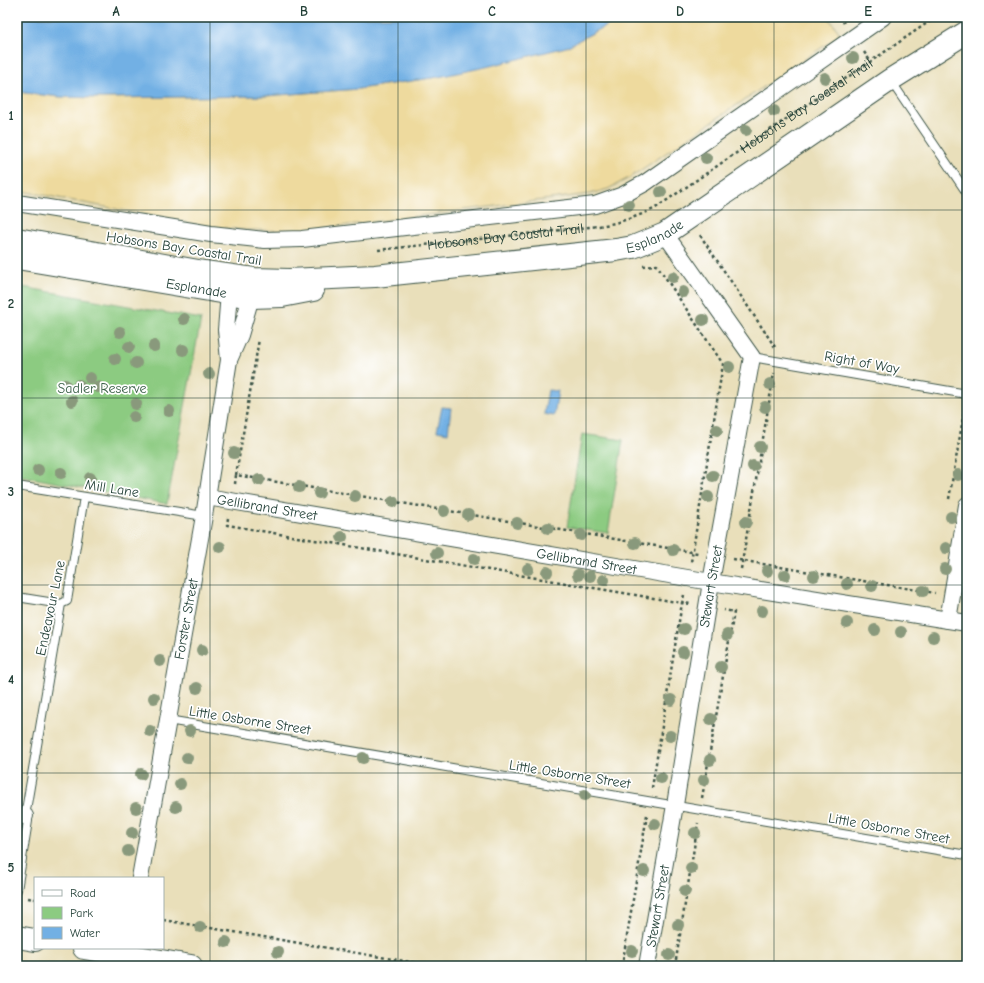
<svg xmlns="http://www.w3.org/2000/svg" width="984" height="983" font-family="'Comic Neue',sans-serif">
<style>
.green{fill:#8ccb81;stroke:#56845a}
.sand{fill:#eeda9e;stroke:#868c69}
.water{fill:#72b0e4;stroke:#48768c}
.lines{fill:none;stroke-linecap:round;stroke-linejoin:round}
.lane-casing{stroke:#3d5548;stroke-width:10}
.street-casing{stroke:#3d5548;stroke-width:18}
.secondary-casing{stroke:#3d5548;stroke-width:24}
.path{stroke:#3d5548;stroke-width:2.5;stroke-dasharray:3 3;stroke-linecap:butt}
.lane{stroke:#fff;stroke-width:8}
.street{stroke:#fff;stroke-width:16}
.secondary{stroke:#fff;stroke-width:22}
.tree{fill:#89997b}
.grid{fill:none;stroke:#1f3d34;stroke-width:1;stroke-opacity:0.55}
.labels{text-anchor:middle;stroke-width:3.5;stroke-linejoin:round;paint-order:stroke}
.street-label{font-size:14px;fill:#1f3d34;stroke:#fff}
.park-label{font-size:14px;fill:#3a6047;stroke:#fff}
.neatline{fill:none;stroke:#1f3d34;stroke-width:1.5}
.grid-label{font-size:13px;text-anchor:middle;font-weight:bold;fill:#1f3d34}
</style>
<rect width="100%" height="100%" fill="#fff"/>
<filter id="ink" filterUnits="userSpaceOnUse"><feTurbulence type="fractalNoise" baseFrequency=".025" numOctaves="2"/><feDisplacementMap in="SourceGraphic" scale="8" xChannelSelector="R" yChannelSelector="G"/><feConvolveMatrix kernelMatrix="1 2 1 2 8 2 1 2 1" color-interpolation-filters="sRGB"/></filter>
<filter id="wash" filterUnits="userSpaceOnUse"><feTurbulence type="fractalNoise" baseFrequency=".012" numOctaves="4" result="noise"/><feDisplacementMap in="SourceGraphic" scale="16" xChannelSelector="R" yChannelSelector="G"/><feGaussianBlur stdDeviation="0.9" result="paint"/><feColorMatrix in="noise" values="0 0 0 0 0 0 0 0 0 0 0 0 0 0 0 0 0 1.4 0 .05"/><feComposite in="paint" operator="in"/></filter>
<g filter="url(#wash)">
<rect width="100%" height="100%" fill="#e9dfba"/>
<path class="green" d="M17 286 201 319 167 504 17 475Z
M582 434 623 440 608 533 567 527Z"/>
<path class="sand" d="M623 17H828L839 32V36L629 178 608 189 590 194 302 231 246 230 204 226 17 190V92L61 97 101 98 265 96 358 89 438 77 566 47Z"/>
<path class="water" d="M17 17H623L566 47 486 67 438 77 358 89 265 96 101 98 61 97 17 92Z
M548 390 558 391 554 416 544 414Z
M442 407 451 408 448 433 437 431Z"/>
</g>
<g filter="url(#ink)">
<g class="lines">
<defs>
<path id="lane" d="M891 81 967 193
M752 357 967 394
M17 486 204 516
M17 597 61 604
M168 720 967 855
M17 890 28 821 25 816 61 604 67 601 84 497"/>
<g id="street">
<path d="M17 203 211 234 265 240 302 239 595 205 623 195 645 183 883 17"/>
<path d="M229 360 240 335 251 297"/>
<path id="s2" d="M207 497 711 582 967 623"/>
<path d="M948 620 967 505"/>
<path d="M17 815 25 816"/>
<path id="s3" d="M140 878 204 516 229 360 226 330 229 293"/>
<path id="s4" d="M647 966 675 805 711 582 752 357 665 234"/>
</g>
<g id="secondary">
<path id="s5" d="M17 239 204 272 254 279 289 280 375 276 616 250 633 247 665 234 890 80 967 32"/>
<path id="s6" d="M17 258 251 297 282 296 313 290"/>
<path d="M17 937 35 940"/>
<path d="M84 948 191 966"/>
</g>
</defs>
<use href="#lane" class="lane-casing"/>
<use href="#street" class="street-casing"/>
<use href="#secondary" class="secondary-casing"/>
<g class="path">
<path d="M839 17 844 23"/>
<path d="M864 52 871 62"/>
<path d="M700 235 775 347"/>
<path id="s1" d="M378 250 599 226C619 223 636 217 654 209L936 17"/>
<path d="M643 266 657 265 723 364 691 562"/>
<path d="M236 475 259 339"/>
<path d="M235 484 236 475 698 553"/>
<path d="M949 499 965 407"/>
<path d="M228 518 227 525 682 603 684 595"/>
<path d="M733 559 935 593"/>
<path d="M741 569 774 373"/>
<path d="M652 788 682 603 691 604"/>
<path d="M702 798 734 612 724 610"/>
<path d="M28 898 35 899"/>
<path d="M163 920 434 966"/>
<path d="M622 966 647 815"/>
<path d="M675 966 698 823"/>
</g>
<use href="#lane" class="lane"/>
<use href="#street" class="street"/>
<use href="#secondary" class="secondary"/>
</g>
<g class="tree">
<circle cx="853" cy="58" r="6"/>
<circle cx="825" cy="78" r="6"/>
<circle cx="774" cy="111" r="6"/>
<circle cx="746" cy="130" r="6"/>
<circle cx="706" cy="158" r="6"/>
<circle cx="661" cy="192" r="6"/>
<circle cx="629" cy="205" r="6"/>
<circle cx="673" cy="277" r="6"/>
<circle cx="683" cy="292" r="6"/>
<circle cx="184" cy="319" r="6"/>
<circle cx="703" cy="320" r="6"/>
<circle cx="120" cy="332" r="6"/>
<circle cx="154" cy="346" r="6"/>
<circle cx="129" cy="347" r="6"/>
<circle cx="183" cy="350" r="6"/>
<circle cx="115" cy="359" r="6"/>
<circle cx="136" cy="363" r="6"/>
<circle cx="729" cy="367" r="6"/>
<circle cx="209" cy="374" r="6"/>
<circle cx="90" cy="378" r="6"/>
<circle cx="770" cy="384" r="6"/>
<circle cx="65" cy="385" r="6"/>
<circle cx="79" cy="385" r="6"/>
<circle cx="98" cy="387" r="6"/>
<circle cx="72" cy="401" r="6"/>
<circle cx="136" cy="404" r="6"/>
<circle cx="765" cy="407" r="6"/>
<circle cx="169" cy="411" r="6"/>
<circle cx="134" cy="417" r="6"/>
<circle cx="717" cy="430" r="6"/>
<circle cx="760" cy="447" r="6"/>
<circle cx="234" cy="453" r="6"/>
<circle cx="753" cy="466" r="6"/>
<circle cx="38" cy="470" r="6"/>
<circle cx="61" cy="473" r="6"/>
<circle cx="958" cy="475" r="6"/>
<circle cx="713" cy="476" r="6"/>
<circle cx="90" cy="478" r="6"/>
<circle cx="259" cy="480" r="6"/>
<circle cx="299" cy="487" r="6"/>
<circle cx="319" cy="493" r="6"/>
<circle cx="355" cy="496" r="6"/>
<circle cx="708" cy="497" r="6"/>
<circle cx="393" cy="502" r="6"/>
<circle cx="444" cy="511" r="6"/>
<circle cx="468" cy="515" r="6"/>
<circle cx="951" cy="517" r="6"/>
<circle cx="746" cy="522" r="6"/>
<circle cx="517" cy="523" r="6"/>
<circle cx="548" cy="528" r="6"/>
<circle cx="581" cy="535" r="6"/>
<circle cx="342" cy="537" r="6"/>
<circle cx="635" cy="543" r="6"/>
<circle cx="220" cy="547" r="6"/>
<circle cx="946" cy="548" r="6"/>
<circle cx="673" cy="550" r="6"/>
<circle cx="437" cy="553" r="6"/>
<circle cx="474" cy="559" r="6"/>
<circle cx="528" cy="569" r="6"/>
<circle cx="945" cy="569" r="6"/>
<circle cx="767" cy="571" r="6"/>
<circle cx="547" cy="572" r="6"/>
<circle cx="578" cy="575" r="6"/>
<circle cx="785" cy="575" r="6"/>
<circle cx="590" cy="576" r="6"/>
<circle cx="814" cy="576" r="6"/>
<circle cx="604" cy="580" r="6"/>
<circle cx="847" cy="584" r="6"/>
<circle cx="872" cy="586" r="6"/>
<circle cx="923" cy="591" r="6"/>
<circle cx="762" cy="611" r="6"/>
<circle cx="847" cy="623" r="6"/>
<circle cx="684" cy="629" r="6"/>
<circle cx="875" cy="630" r="6"/>
<circle cx="901" cy="632" r="6"/>
<circle cx="727" cy="635" r="6"/>
<circle cx="933" cy="637" r="6"/>
<circle cx="202" cy="650" r="6"/>
<circle cx="683" cy="652" r="6"/>
<circle cx="160" cy="661" r="6"/>
<circle cx="721" cy="667" r="6"/>
<circle cx="197" cy="688" r="6"/>
<circle cx="154" cy="698" r="6"/>
<circle cx="671" cy="700" r="6"/>
<circle cx="711" cy="719" r="6"/>
<circle cx="150" cy="731" r="6"/>
<circle cx="190" cy="731" r="6"/>
<circle cx="670" cy="736" r="6"/>
<circle cx="187" cy="758" r="6"/>
<circle cx="363" cy="758" r="6"/>
<circle cx="710" cy="760" r="6"/>
<circle cx="141" cy="774" r="6"/>
<circle cx="661" cy="778" r="6"/>
<circle cx="704" cy="780" r="6"/>
<circle cx="180" cy="784" r="6"/>
<circle cx="585" cy="795" r="6"/>
<circle cx="176" cy="807" r="6"/>
<circle cx="136" cy="808" r="6"/>
<circle cx="655" cy="824" r="6"/>
<circle cx="132" cy="833" r="6"/>
<circle cx="695" cy="833" r="6"/>
<circle cx="128" cy="851" r="6"/>
<circle cx="691" cy="868" r="6"/>
<circle cx="644" cy="871" r="6"/>
<circle cx="685" cy="891" r="6"/>
<circle cx="678" cy="925" r="6"/>
<circle cx="200" cy="927" r="6"/>
<circle cx="226" cy="942" r="6"/>
<circle cx="632" cy="951" r="6"/>
<circle cx="278" cy="952" r="6"/>
<circle cx="669" cy="955" r="6"/>
</g>
</g>
<path class="grid" d="M210 17V966M398 17V966M586 17V966M774 17V966M17 210H967M17 398H967M17 585H967M17 773H967"/>
<g class="labels">
<g class="street-label">
<text dy="5" stroke="none"><textPath href="#s1" startOffset="464">Hobsons Bay Coastal Trail</textPath></text>
<text dy="5" stroke="none"><textPath href="#s5" startOffset="645">Esplanade</textPath></text>
<text dy="5" stroke="none"><textPath href="#s1" startOffset="128">Hobsons Bay Coastal Trail</textPath></text>
<text transform="translate(184 248) rotate(9)" y="5">Hobsons Bay Coastal Trail</text>
<text dy="5" stroke="none"><textPath href="#s6" startOffset="182">Esplanade</textPath></text>
<text transform="translate(862 362) rotate(10)" y="5">Right of Way</text>
<text transform="translate(112 488) rotate(9)" y="5">Mill Lane</text>
<text dy="5" stroke="none"><textPath href="#s2" startOffset="61">Gellibrand Street</textPath></text>
<text dy="5" stroke="none"><textPath href="#s2" startOffset="385">Gellibrand Street</textPath></text>
<text dy="5" stroke="none"><textPath href="#s4" startOffset="385">Stewart Street</textPath></text>
<text transform="translate(50 608) rotate(-78)" y="5">Endeavour Lane</text>
<text dy="5" stroke="none"><textPath href="#s3" startOffset="263">Forster Street</textPath></text>
<text transform="translate(250 720) rotate(9)" y="5">Little Osborne Street</text>
<text transform="translate(570 774) rotate(9)" y="5">Little Osborne Street</text>
<text transform="translate(889 828) rotate(10)" y="5">Little Osborne Street</text>
<text dy="5" stroke="none"><textPath href="#s4" startOffset="61">Stewart Street</textPath></text>
</g>
<g class="park-label">
<text x="102" y="393">Sadler Reserve</text>
</g>
</g>
<rect width="984" height="983" fill="none" stroke="#fff" stroke-width="44"/>
<rect x="34" y="877" width="130" height="72" fill="#ffffff" stroke="#a5b1ae"/>
<rect x="42" y="890" width="20" height="6" fill="#ffffff" stroke="#a5b1ae"/>
<text x="70" y="897" font-size="12" fill="#1f3d34">Road</text>
<rect x="42" y="907" width="20" height="12" fill="#8ccb81" stroke="#a5b1ae"/>
<text x="70" y="917" font-size="12" fill="#1f3d34">Park</text>
<rect x="42" y="927" width="20" height="12" fill="#72b0e4" stroke="#a5b1ae"/>
<text x="70" y="937" font-size="12" fill="#1f3d34">Water</text>
<rect x="22" y="22" width="940" height="939" class="neatline"/>
<g class="grid-label">
<text x="116" y="16">A</text>
<text x="304" y="16">B</text>
<text x="492" y="16">C</text>
<text x="680" y="16">D</text>
<text x="868" y="16">E</text>
<text x="11" y="120">1</text>
<text x="11" y="308">2</text>
<text x="11" y="496">3</text>
<text x="11" y="684">4</text>
<text x="11" y="872">5</text>
</g>
</svg>
